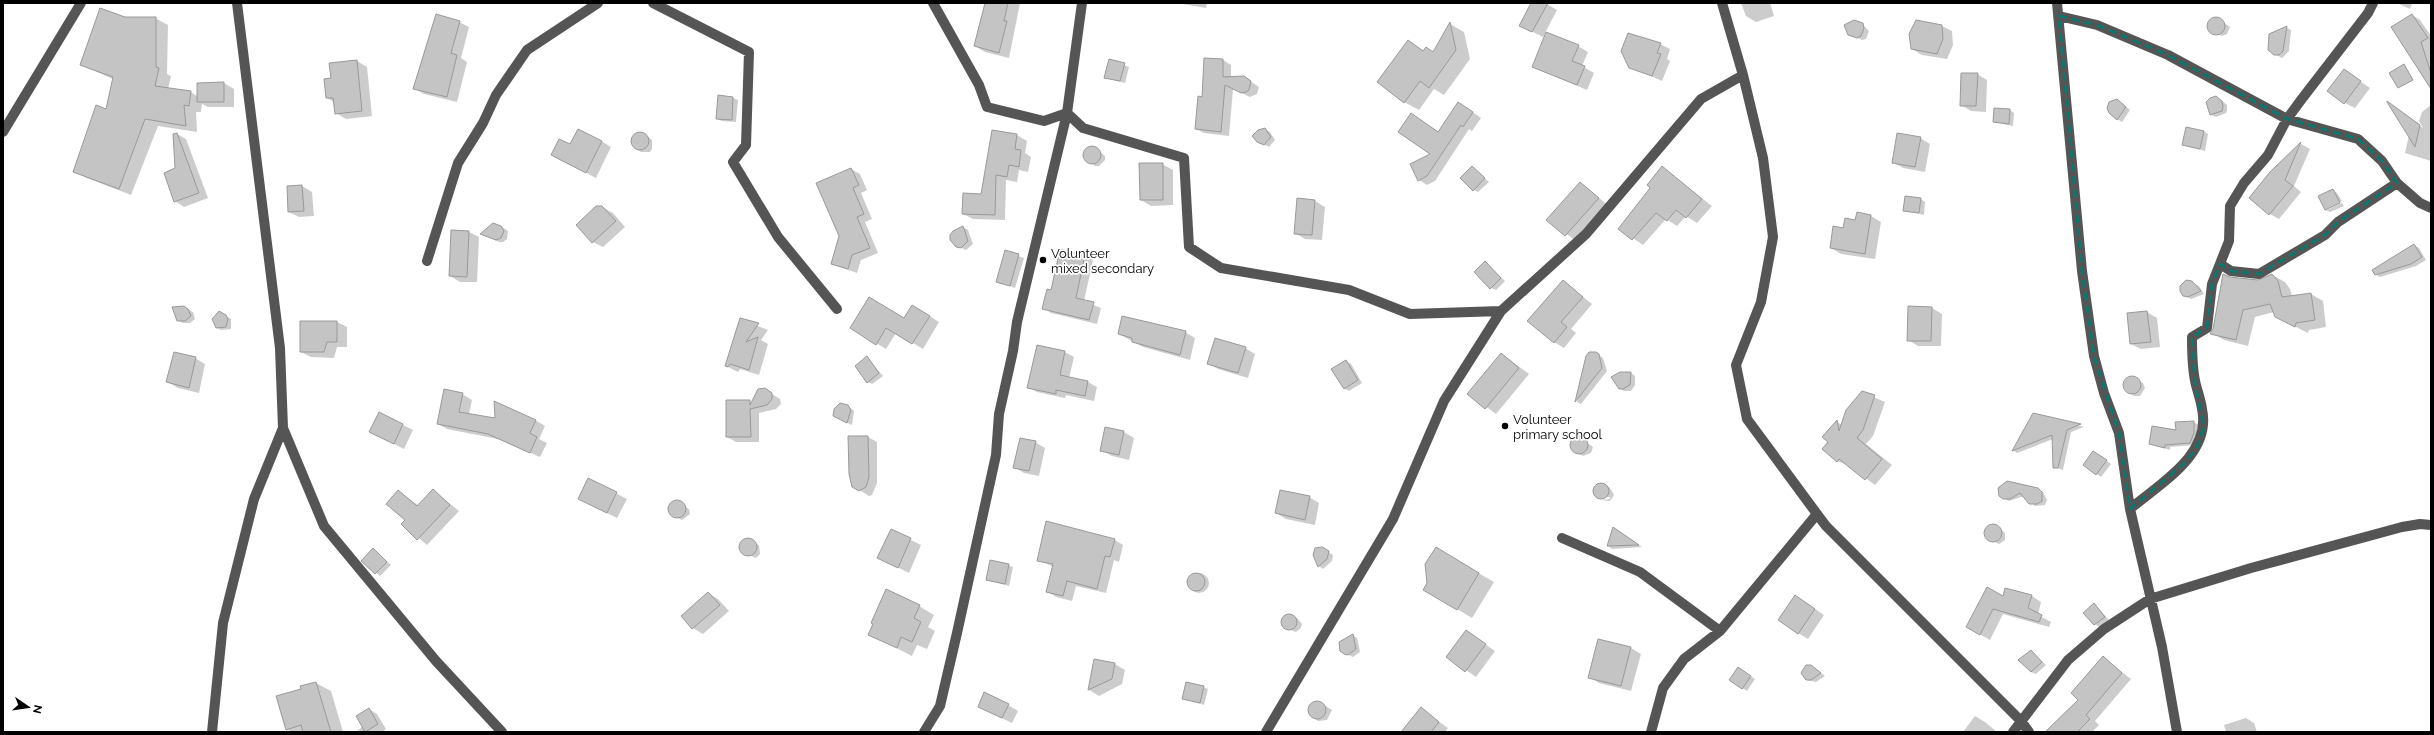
<svg xmlns="http://www.w3.org/2000/svg" width="2434" height="735" font-family="Raleway,sans-serif">
<style>
.shadow{fill:#0003}
.building{fill:#c4c4c4;stroke:#999}
.lines{fill:none;stroke-linecap:round;stroke-linejoin:round}
.minor{stroke:#555;stroke-width:10}
.marked{fill:none;stroke:#0f766e;stroke-width:3;stroke-dasharray:8 5;stroke-linejoin:round}
.poi-dot{fill:#000;stroke:#fff;stroke-width:1.5}
.labels{text-anchor:middle;stroke-width:3.5;stroke-linejoin:round;paint-order:stroke}
.poi-label{font-size:13px;fill:#000;stroke:#fff;text-anchor:start}
</style>
<rect width="100%" height="100%" fill="#fff"/>
<path class="shadow" d="M991 3H1020L1009 58 985 52 975 46Z
M1177 3H1207L1206 8Z
M1533 3H1545L1557 10 1543 37 1531 31Z
M1741 3H1770L1774 16 1756 22 1746 16Z
M2397 3H2412L2410 9Z
M2412 15 2420 20 2431 36V87Z
M124 18H155L168 25 167 74 171 76 168 89 191 92 198 97 224 83 234 89V107H208L202 104 201 112H196L197 132 158 126 131 195 87 178 75 171 106 110 113 79 81 65Z
M2217 18 2230 27 2227 34 2222 36 2210 30 2209 23Z
M459 22 469 27 461 58 467 62 457 102 424 94 414 88 419 69 422 70Z
M1450 24 1464 32 1470 59 1444 95 1434 89 1419 110 1404 102 1408 41 1424 51 1434 53Z
M1862 24 1869 31 1866 39 1862 40 1849 34Z
M1942 26 1952 31 1953 45 1947 59 1922 55 1912 49Z
M2287 28 2291 30 2289 51 2282 58 2270 51Z
M1660 44 1670 49 1667 59 1670 61 1662 81 1630 67Z
M1578 46 1588 52 1582 66 1594 73 1587 90 1533 67Z
M1205 59 1223 60 1231 65V77H1244L1259 87 1257 94 1250 97 1233 89 1229 136 1204 133 1196 129 1203 98Z
M1110 60 1129 67 1125 83 1105 78Z
M357 61 367 67 372 116 346 119 336 113 334 102 327 98 332 79Z
M2344 70 2370 88 2355 108 2345 103Z
M1977 74 1987 80 1986 112 1971 111 1961 105Z
M733 98 738 100 736 122 722 121 717 119Z
M2221 100 2227 105V110L2226 113 2216 117 2211 115Z
M2122 103 2130 110 2122 122 2117 119Z
M2431 105V161L2405 153 2409 135 2392 106 2423 128 2419 121 2422 112Z
M1467 108 1481 118 1472 131 1469 129 1435 181 1427 185 1419 180 1432 154 1419 119 1439 132Z
M2010 110 2014 113 2013 126 1994 122Z
M1265 129 1270 132 1275 140 1269 147 1263 144Z
M2203 131 2208 134 2205 151 2183 145Z
M177 134 186 139 208 198 184 207 175 201Z
M635 134H644L652 140V149L650 152H641L636 149 631 141Z
M1017 135 1027 141 1025 153 1031 157 1028 172 1019 170 1017 182 1006 180 1005 220 973 219 963 214 981 195Z
M1920 138 1930 144 1925 172 1903 168 1893 162Z
M601 141 611 147 596 178 562 160 571 145Z
M2301 144 2310 149 2294 186 2301 192 2279 219 2270 214V172Z
M1089 147H1094L1105 156V160L1099 166H1095L1084 157V154Z
M1162 164 1173 170V205L1151 206 1141 200Z
M1472 167 1489 182 1478 192 1474 190Z
M1663 168 1712 206 1697 223 1686 216 1677 226 1666 219 1643 245 1620 229 1651 188Z
M851 169 860 174 867 190 861 193 872 219 865 222 878 253 861 260 857 273 832 264 840 236Z
M1580 183 1608 205 1576 241 1548 220Z
M302 186 312 192 314 216 299 217 289 212 288 187Z
M2333 190 2337 193 2342 201 2327 208V210L2342 203 2344 206 2330 212 2325 210Z
M1921 199 1925 202 1924 215 1904 210Z
M1315 201 1325 207 1322 240 1305 239 1295 233Z
M602 207 613 213 625 227 603 247 593 242Z
M1857 214 1871 216 1881 222 1875 259 1841 254 1831 248 1844 229 1856 221Z
M494 224 499 225 508 231 507 239 503 242H499L486 236Z
M963 227 968 230 973 244 966 250 957 246Z
M452 231 469 232 479 237 477 282H460L450 276Z
M2414 245 2419 248 2426 260 2416 266 2380 277 2375 274Z
M1005 252 1024 258 1015 288 997 281Z
M1085 256 1093 260 1084 301 1101 308 1097 324 1051 313 1044 308 1052 291Z
M1485 262 1505 281 1496 290 1491 288Z
M2272 275 2285 282 2290 289 2292 296 2311 294 2323 301 2326 327 2309 330 2308 333 2288 323 2274 312 2255 317 2248 346 2224 340 2212 333 2230 278 2258 281Z
M1563 281 1592 304 1571 329 1576 333 1564 348 1554 342Z
M2189 281 2199 286 2204 294 2191 299 2186 296 2181 288 2182 284Z
M184 307 193 312 195 319 190 323H183L178 320Z
M1932 308 1942 314 1941 346H1918L1908 340Z
M219 312 231 319V329L221 330 216 327Z
M923 312 939 322 923 349 896 333 886 349 851 328 904 319Z
M2147 312 2157 318 2160 347 2141 349 2131 344Z
M740 319 768 330 761 340 768 344 759 375 740 369 738 372 726 366Z
M301 322H337L347 327V347H337L334 358 311 357 301 352Z
M1185 332 1195 338 1190 360 1143 347 1119 334Z
M1245 348 1255 354 1248 378 1218 369 1208 363Z
M1065 352 1074 357 1069 378 1088 382 1097 387 1094 401 1066 395 1065 398 1037 392 1028 387Z
M1596 353 1603 358 1607 371 1581 404 1577 402 1587 357Z
M1502 354 1529 374 1496 414 1469 394Z
M195 358 205 364 199 393 178 388 168 382Z
M867 358 883 376 872 384 868 382Z
M1346 361 1351 364 1362 383 1349 391 1344 388Z
M1631 373 1635 376V385L1631 391H1624L1619 388Z
M2130 378 2143 383 2145 388 2140 396H2134L2125 388 2126 381Z
M764 389 780 399 781 404 776 409 759 413V442H736L727 437V401L752 403Z
M1862 392 1885 402 1873 436 1866 444 1892 465 1875 485 1848 465 1837 461V422L1842 425Z
M462 394 472 400 469 414 496 419 535 420 545 426 539 439 547 443 540 457 498 439 447 429 438 424Z
M846 405 854 411 852 425 839 419Z
M379 413 413 430 404 449 370 432Z
M2034 414 2084 427 2071 432 2063 470 2054 467 2053 439 2017 453 2013 450Z
M2194 422 2198 425 2195 445 2170 447V450L2150 444Z
M1124 432 1134 438 1129 460 1112 456 1102 450Z
M868 437 877 442V483L872 495 869 496 853 486Z
M1579 437 1593 447 1591 453 1583 456 1573 451 1571 446 1572 441Z
M1035 442 1045 448 1039 476 1024 473 1014 467Z
M2098 455 2111 464 2101 477 2097 474Z
M588 479 627 499 617 518 589 504Z
M1598 485H1605L1610 488 1614 495 1610 501 1601 500 1610 499V497L1599 498 1595 495V488Z
M2037 489 2043 492 2047 500 2045 505 2035 506 2024 496 2009 501 2000 496Z
M433 490 459 511 427 545 402 524 406 520 398 491 419 506Z
M1309 497 1319 503 1315 525 1286 519 1276 513Z
M677 502 689 509 690 514 682 520 671 514 669 509 671 504Z
M1995 525 2005 533V540L1999 544 1989 539 1986 535 1989 526Z
M891 530 921 545 909 573 889 563Z
M1618 531 1642 547 1612 549 1608 546Z
M746 540 759 545 760 554 756 558 744 553 741 549 742 542Z
M1115 540 1123 545 1119 562 1114 560 1106 593 1076 586 1072 601 1056 597 1047 591 1054 567 1038 560Z
M1322 548 1333 555 1332 561 1323 569 1319 566Z
M374 549 391 565 380 576 363 561Z
M1451 557 1494 582 1472 618 1457 609Z
M1008 565 1013 567 1009 586 987 580Z
M1189 583a10 10 0 1 1 20 0a10 10 0 1 1-20 0Z
M708 593 718 599 729 611 703 634 693 628 682 616Z
M2032 596 2041 602 2038 615 2051 622 2049 627 2003 614 1990 640 1967 627 2004 597Z
M1805 602 1824 615 1808 639 1798 633Z
M2094 604 2109 620 2099 627 2095 624Z
M919 606 934 615 928 627 935 631 927 649 917 645 912 656 869 634Z
M1288 615 1297 618 1302 624 1301 628 1296 632 1284 627 1282 619Z
M1466 631 1495 651 1476 677 1447 657Z
M1353 635 1357 638 1360 652 1353 657 1344 653Z
M1631 648 1641 654 1631 691 1599 683 1589 677Z
M2031 651 2046 665 2036 674 2031 672Z
M2103 658 2131 679 2095 721 2099 725 2092 732H2046L2079 699Z
M1095 660 1115 664 1125 670 1122 684 1099 696 1089 690Z
M1811 666 1816 669 1825 676 1816 682 1807 680 1802 672 1803 669Z
M1743 671 1755 679 1747 691 1742 688Z
M316 683 331 691 343 732H292L287 729 302 690Z
M1203 687 1208 689 1204 705 1183 698Z
M1313 703H1321L1332 710 1327 720 1318 721 1310 715V706Z
M1008 705 1018 711 1012 723 989 712Z
M369 709 377 714 386 729 382 732H356L363 726Z
M1421 709 1448 728 1445 732H1402Z
M1975 716 1985 722 1997 732H1963Z
M2246 718 2254 723 2257 732H2226L2224 725Z"/>
<path class="building" d="M985 3H1008L1004 21H1007L999 53 974 46Z
M1531 3H1548L1532 32 1519 26Z
M100 8 125 17H156V67L159 68 155 86 191 91 189 106 184 105 186 126 145 119 119 189 73 172 96 105 106 109 113 77 80 65Z
M436 14 460 21 451 53 457 55 447 97 413 89Z
M2412 14 2428 38 2421 42 2431 73V89L2391 27Z
M2207 26a9 9 0 1 1 18 0a9 9 0 1 1-18 0Z
M1854 20 1863 23 1864 28 1861 36 1857 38 1848 35 1844 25Z
M1916 20 1942 25 1943 39 1937 54 1911 49 1909 34Z
M1450 22 1456 50 1429 88 1420 81 1404 103 1377 82 1408 40 1423 51 1426 47 1433 52Z
M2287 26 2283 51 2279 55H2274L2268 50 2269 34Z
M1546 32 1579 45 1572 61 1585 66 1577 85 1532 67Z
M1628 33 1661 43 1657 53 1661 54 1652 76 1629 68 1621 51Z
M1204 58 1223 59V77L1244 76 1251 81 1249 90 1246 92 1241 93 1225 85 1221 132 1195 129 1198 96 1202 97Z
M1109 59 1125 63 1120 81 1104 78Z
M357 60 362 111 335 114 333 98H326L324 79 331 78 329 63Z
M2404 64 2413 80 2398 88 2389 73Z
M2344 69 2361 81 2344 104 2327 91Z
M1961 73H1978L1976 106H1960Z
M224 82V102H197V83Z
M718 95 733 97 732 120 716 119Z
M2216 96 2222 101 2223 107 2222 111 2210 115 2206 102 2210 98Z
M2117 99 2126 107 2117 120 2109 113 2107 108 2109 102Z
M2387 101 2420 125 2415 147 2387 102Z
M1458 102 1473 112 1463 127 1461 125 1427 176 1418 181 1410 164 1430 154 1398 132 1411 113 1438 132Z
M1994 108 2010 109 2009 124 1993 122Z
M2186 127 2204 131 2200 149 2182 145Z
M1265 128 1271 137 1264 145 1257 142 1252 136 1258 130Z
M578 129 602 141 586 173 551 155 559 139 570 144Z
M992 130 1017 134 1015 149 1021 150 1019 167 1009 165 1007 177 996 175 995 215 962 214 963 193 981 194Z
M631 141a9 9 0 1 1 18 0a9 9 0 1 1-18 0Z
M177 133 199 193 174 202 164 173 175 168 173 134Z
M1897 133 1921 137 1915 167 1892 163Z
M2301 142 2285 180 2293 186 2269 215 2249 198 2270 172Z
M1083 155a9 9 0 1 1 18 0a9 9 0 1 1-18 0Z
M1139 163H1163V200H1140Z
M1472 166 1485 178 1473 191 1460 178Z
M1662 166 1702 199 1686 218 1676 210 1667 221 1656 213 1632 240 1618 229 1650 188 1647 185Z
M851 168 859 185 853 188 864 214 857 217 870 248 852 255 848 269 831 264 839 236 816 183Z
M1580 182 1599 198 1565 236 1546 220Z
M302 185 304 211 288 212 287 186Z
M2333 189 2340 203 2325 210 2318 196Z
M1905 196 1921 198 1919 213 1903 211Z
M1297 198 1315 200 1312 235 1294 234Z
M596 206H602L616 221 592 243 576 225Z
M1857 212 1871 215 1865 254 1830 248 1833 226 1843 228 1845 218 1855 220Z
M493 223 501 226 504 231 501 238 496 240 480 234Z
M963 226 968 241 961 248 956 247 950 240V235L953 231Z
M451 230 469 231 467 277 449 276Z
M2414 244 2422 257 2411 264 2375 275 2372 270Z
M1060 249 1085 255 1076 298 1094 302 1089 320 1042 309 1047 289 1051 290Z
M1005 250 1019 254 1010 286 996 282Z
M1485 261 1501 278 1490 289 1474 272Z
M2223 274 2230 277 2258 280 2272 274 2278 281 2282 297 2311 293 2315 320 2296 323 2295 327 2275 317 2270 304 2243 310 2236 340 2210 334 2213 329Z
M1563 280 1583 297 1561 322 1567 327 1554 343 1527 321Z
M2186 280 2192 281 2201 291 2188 297 2183 296 2180 291V286Z
M869 297 904 318 912 305 930 316 912 344 886 328 876 345 850 328Z
M184 306 188 309 191 316 185 321H177L172 307Z
M1908 306 1932 307 1931 341H1907Z
M219 311 226 315 228 319 226 327 216 328 212 319Z
M2147 311 2151 342 2130 344 2127 313Z
M1122 316 1186 331 1180 355 1132 342V338L1118 334Z
M740 318 759 323 746 342 758 337 749 370 730 364 728 367 725 366Z
M300 321H337V342H327L324 352H300Z
M1215 338 1246 347 1238 373 1207 364Z
M1037 345 1065 351 1060 375 1088 381 1085 396 1056 390V394L1027 388Z
M174 352 196 357 189 388 166 382Z
M1589 352H1596L1599 354 1602 368 1575 402 1586 356Z
M1501 353 1519 368 1485 409 1467 394Z
M867 356 879 373 867 383 855 366Z
M1346 360 1358 380 1344 389 1331 369Z
M1620 372H1631L1630 385 1623 389H1619L1611 377Z
M2123 385a9 9 0 1 1 18 0a9 9 0 1 1-18 0Z
M765 388 772 393V399L767 405 750 409 751 437H726V400H750V405L758 389Z
M444 389 463 393 459 412 495 418 494 401 536 420 530 433 537 437 530 453 488 434 437 424Z
M1862 391 1875 395 1863 430 1857 438 1882 459 1865 480 1839 459 1837 462 1822 449 1828 442 1822 437 1837 420 1839 431 1846 410Z
M840 403 848 405 851 410 847 423 833 416 834 409Z
M379 412 403 424 394 444 369 432Z
M2033 413 2081 424 2067 430 2058 468H2053L2052 435 2012 451Z
M2194 421V433L2190 443 2165 445V448L2149 444 2152 426 2176 430 2175 422Z
M1105 427 1124 431 1119 455 1100 451Z
M848 436H868L869 477 866 487 859 491 852 487 849 474Z
M1570 445a9 9 0 1 1 18 0a9 9 0 1 1-18 0Z
M1020 438 1036 441 1029 471 1013 468Z
M2093 451 2107 460 2096 475 2083 465Z
M588 478 617 492 607 513 578 499Z
M2007 481 2038 488 2042 492V501L2037 504H2029L2020 493 2010 499H2003L1999 496 1998 488Z
M1593 491a8 8 0 1 1 16 0a8 8 0 1 1-16 0Z
M433 489 450 505 417 540 401 524 405 520 386 504 398 490 417 506Z
M1280 490 1310 496 1305 520 1275 513Z
M668 509a9 9 0 1 1 18 0a9 9 0 1 1-18 0Z
M1046 521 1115 539 1110 557 1105 556 1097 589 1067 581 1063 596 1046 592 1053 564 1037 561Z
M1984 533a9 9 0 1 1 18 0a9 9 0 1 1-18 0Z
M1613 527 1639 545 1607 546Z
M891 529 911 538 898 568 877 558Z
M739 547a9 9 0 1 1 18 0a9 9 0 1 1-18 0Z
M1322 547 1329 551 1327 559 1318 567 1313 555 1315 548Z
M1436 547 1479 573 1457 610 1423 590 1427 583 1425 564Z
M373 548 387 562 375 574 361 561Z
M990 560 1009 564 1005 584 986 580Z
M1187 582a9 9 0 1 1 18 0a9 9 0 1 1-18 0Z
M1987 587 2003 596 2005 588 2032 595 2028 608 2042 615 2039 622 1993 609 1980 635 1966 627Z
M886 589 920 605 914 618 921 622 912 642 901 637 897 648 868 635 873 624 871 623Z
M708 592 720 605 692 629 681 616Z
M1795 595 1815 609 1798 634 1778 620Z
M2094 603 2105 617 2094 625 2083 613Z
M1281 622a8 8 0 1 1 16 0a8 8 0 1 1-16 0Z
M1466 630 1486 644 1465 672 1446 657Z
M1353 634 1356 649 1348 655 1344 654 1340 651 1339 642Z
M1598 639 1631 647 1621 686 1588 678Z
M2031 650 2042 662 2031 672 2018 660Z
M2103 656 2122 673 2086 715 2090 719 2077 732H2045L2078 700 2071 693Z
M1094 659 1115 663 1112 679 1088 690Z
M1806 665H1811L1821 673 1811 680H1806L1801 673Z
M1738 667 1751 676 1742 689 1729 680Z
M316 682 331 732H303L301 725 286 730 276 696 301 689 300 686Z
M1186 682 1204 686 1200 703 1182 699Z
M984 692 1009 704 1002 718 978 707Z
M1308 710a9 9 0 1 1 18 0a9 9 0 1 1-18 0Z
M1421 707 1439 722 1431 732H1401Z
M369 708 378 724 365 732 356 716Z"/>
<g class="lines">
<path class="minor" d="M653 3 749 52 746 145 733 162 778 237 837 309
M933 3 979 85 987 107 1044 121 1067 113 1083 128 1184 158 1189 247 1221 268 1349 290 1410 314 1501 311
M2057 3 2082 271 2094 356 2104 393 2119 433 2130 509 2162 647 2177 732
M2059 16 2097 25 2168 55 2287 119 2358 139 2382 161 2397 183 2420 203 2431 208
M3 132 81 3
M427 261 458 163 483 123 496 95 527 50 598 3
M2220 264 2231 271 2259 274 2325 235 2338 222 2397 183
M283 428 324 526 436 661 502 732
M2130 509C2159 484 2212 455 2202 409 2201 401 2198 393 2196 385 2192 370 2192 353 2192 337L2207 328 2212 284 2229 241 2230 206 2244 183 2268 155 2287 119 2301 100 2368 13 2373 3
M1817 514 1826 526 2021 721 2029 732
M1562 538 1640 572 1720 631
M212 732 223 623 254 499 283 428 280 348 237 3
M924 732 940 706 957 633 996 455 999 414 1013 351 1017 322 1067 113 1082 3
M1266 732 1393 519 1444 401 1501 311 1586 234 1701 99 1743 75
M1651 732 1663 688 1684 659 1720 631 1817 514 1747 419 1736 365 1761 302 1773 237 1763 158 1743 75 1722 3
M2013 732 2068 660 2104 629 2150 599 2251 568 2402 527 2420 524 2431 525"/>
</g>
<path class="marked" d="M2059 16 2097 25 2168 55 2287 119 2358 139 2382 161 2397 183 2338 222 2325 235 2259 274 2231 271 2220 264 2212 284 2207 328 2192 337 2195 384 2204 427 2197 447 2186 462 2130 509 2119 433 2094 356 2082 271Z"/>
<g class="poi-dot">
<circle cx="1043" cy="260" r="4"/>
<circle cx="1505" cy="426" r="4"/>
</g>
<g class="labels">
<g class="poi-label">
<text x="1051" y="258">Volunteer<tspan x="1051" dy="15">mixed secondary</tspan></text>
<text x="1513" y="424">Volunteer<tspan x="1513" dy="15">primary school</tspan></text>
</g>
</g>
<rect width="2434" height="735" fill="none" stroke="#000000" stroke-width="8"/>
<g transform="translate(28 707) rotate(103)" stroke="#ffffff" stroke-width="3" paint-order="stroke">
<path d="M0-3L7 15L0 10L-7 15Z" fill="#000000"/>
<text y="-6" font-size="11" font-weight="bold" text-anchor="middle" fill="#000000">N</text>
</g>
</svg>
